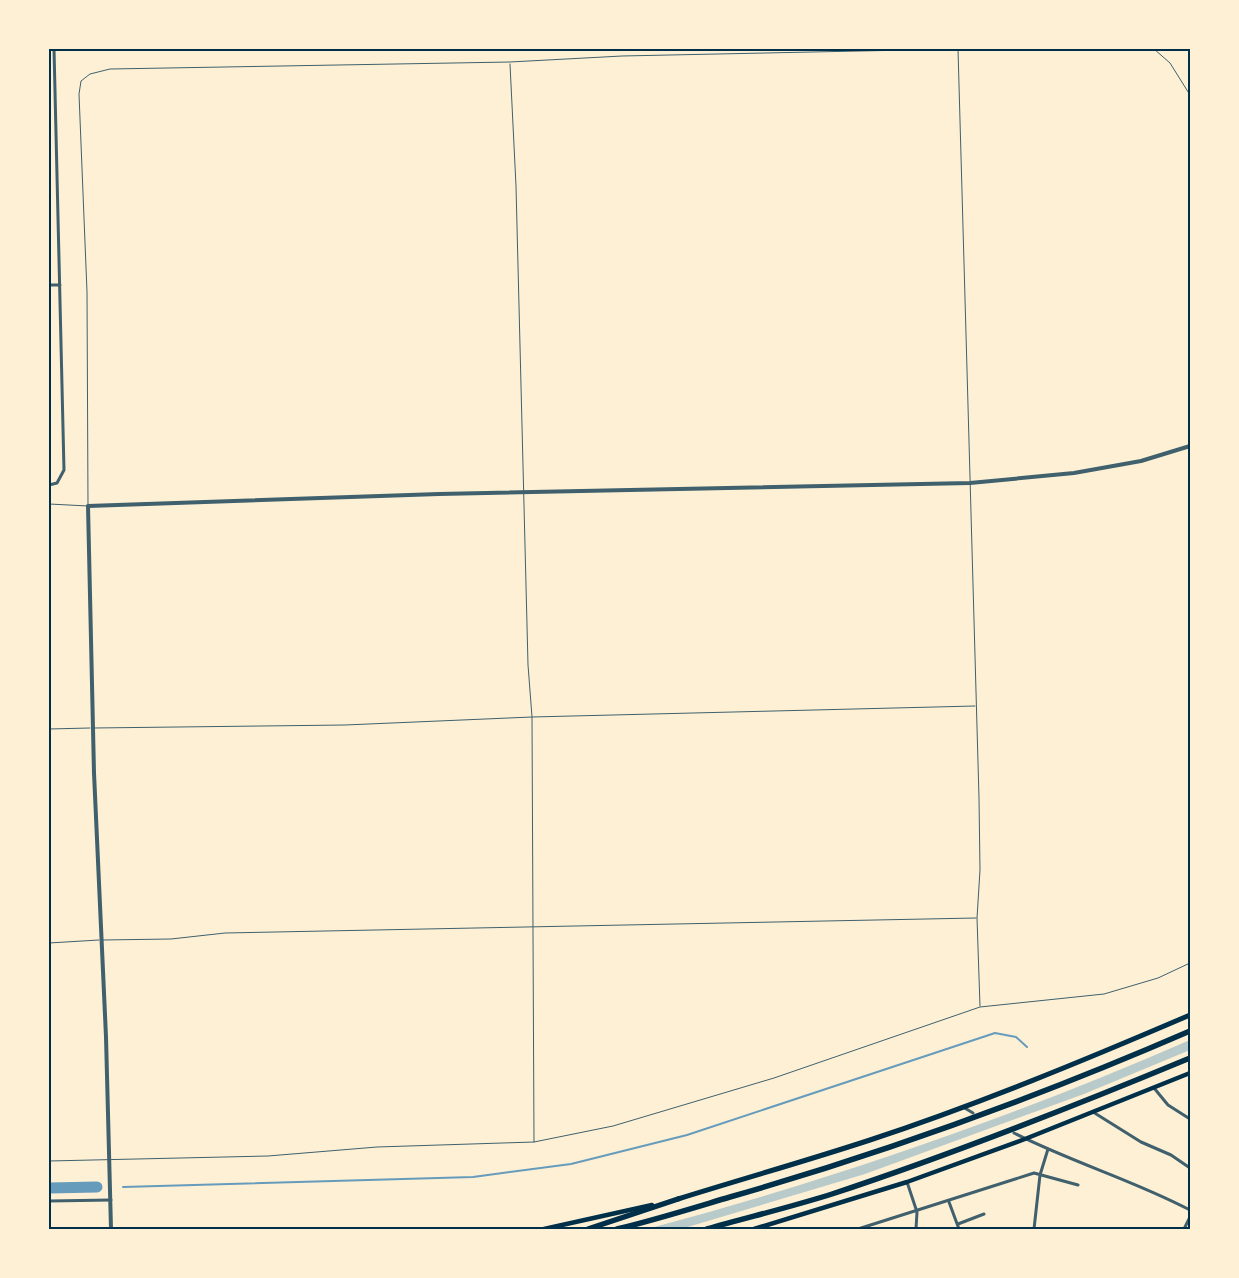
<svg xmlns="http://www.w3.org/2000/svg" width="1239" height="1278" font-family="Manrope,sans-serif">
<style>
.green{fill:#b9caca}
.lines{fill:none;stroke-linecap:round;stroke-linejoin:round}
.stream{stroke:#669bbc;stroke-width:2}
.river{stroke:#669bbc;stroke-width:11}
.service{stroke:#3f606c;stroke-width:1}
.minor{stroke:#3f606c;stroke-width:3}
.tertiary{stroke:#3f606c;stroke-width:4}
.secondary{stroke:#003049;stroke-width:4.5}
.trunk{stroke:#003049;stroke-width:5}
.motorway{stroke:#003049;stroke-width:5.5}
.neatline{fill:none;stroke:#003049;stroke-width:2}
</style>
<rect width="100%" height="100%" fill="#fdf0d5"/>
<path class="green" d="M1190 1040V1050L1084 1094 865 1174 681 1229H647C832 1180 1014 1117 1190 1040Z"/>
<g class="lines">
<path class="stream" d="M123 1187 473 1177 571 1164 687 1135 995 1033 1016 1037 1027 1047"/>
<path class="river" d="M49 1188 97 1187"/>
<path class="service" d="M958 49 979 798 980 870 977 918 980 1006
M1154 49 1170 63 1190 95
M510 64 516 186 528 665 532 717 534 1142
M49 504 88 506 87 292 79 94 81 81 90 74 110 69 510 62 622 56 956 49
M94 728 345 725 532 717 975 706
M49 729 90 728
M103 940 171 939 225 933 976 918
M49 943 99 940
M49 1161 268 1156 377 1147 534 1142 613 1126 774 1078 980 1007 1104 994 1158 978 1190 963"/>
<path class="minor" d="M49 285H60
M49 485 57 483 64 470 54 49
M1154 1088 1168 1105 1190 1119
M963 1107 973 1113
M1093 1112 1141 1142 1171 1155 1190 1168
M1014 1133C1071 1162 1133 1180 1190 1210
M907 1182 917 1212 916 1229
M49 1201 111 1200
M949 1202 959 1229
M958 1224 984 1214
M858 1229 1034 1173 1078 1185
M1034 1229 1040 1175 1048 1149
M1184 1229 1190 1217"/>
<path class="tertiary" d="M111 1229 106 1037 94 773 88 506 439 494 970 483 1074 473 1141 461 1190 446"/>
<path class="secondary" d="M544 1229 652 1205
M754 1229 907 1182 1025 1139 1190 1073"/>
<path class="trunk" d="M678 1199C742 1179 806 1161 870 1140 979 1104 1085 1060 1190 1015"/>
<path class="motorway" d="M588 1229 678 1199
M617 1229C655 1220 693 1208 730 1197 887 1152 1040 1096 1190 1031
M707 1229C749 1217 791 1207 832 1194 953 1154 1072 1107 1190 1058"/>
</g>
<rect width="1239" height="1278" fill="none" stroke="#fdf0d5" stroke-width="100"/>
<rect x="50" y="50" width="1139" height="1178" class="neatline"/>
</svg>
